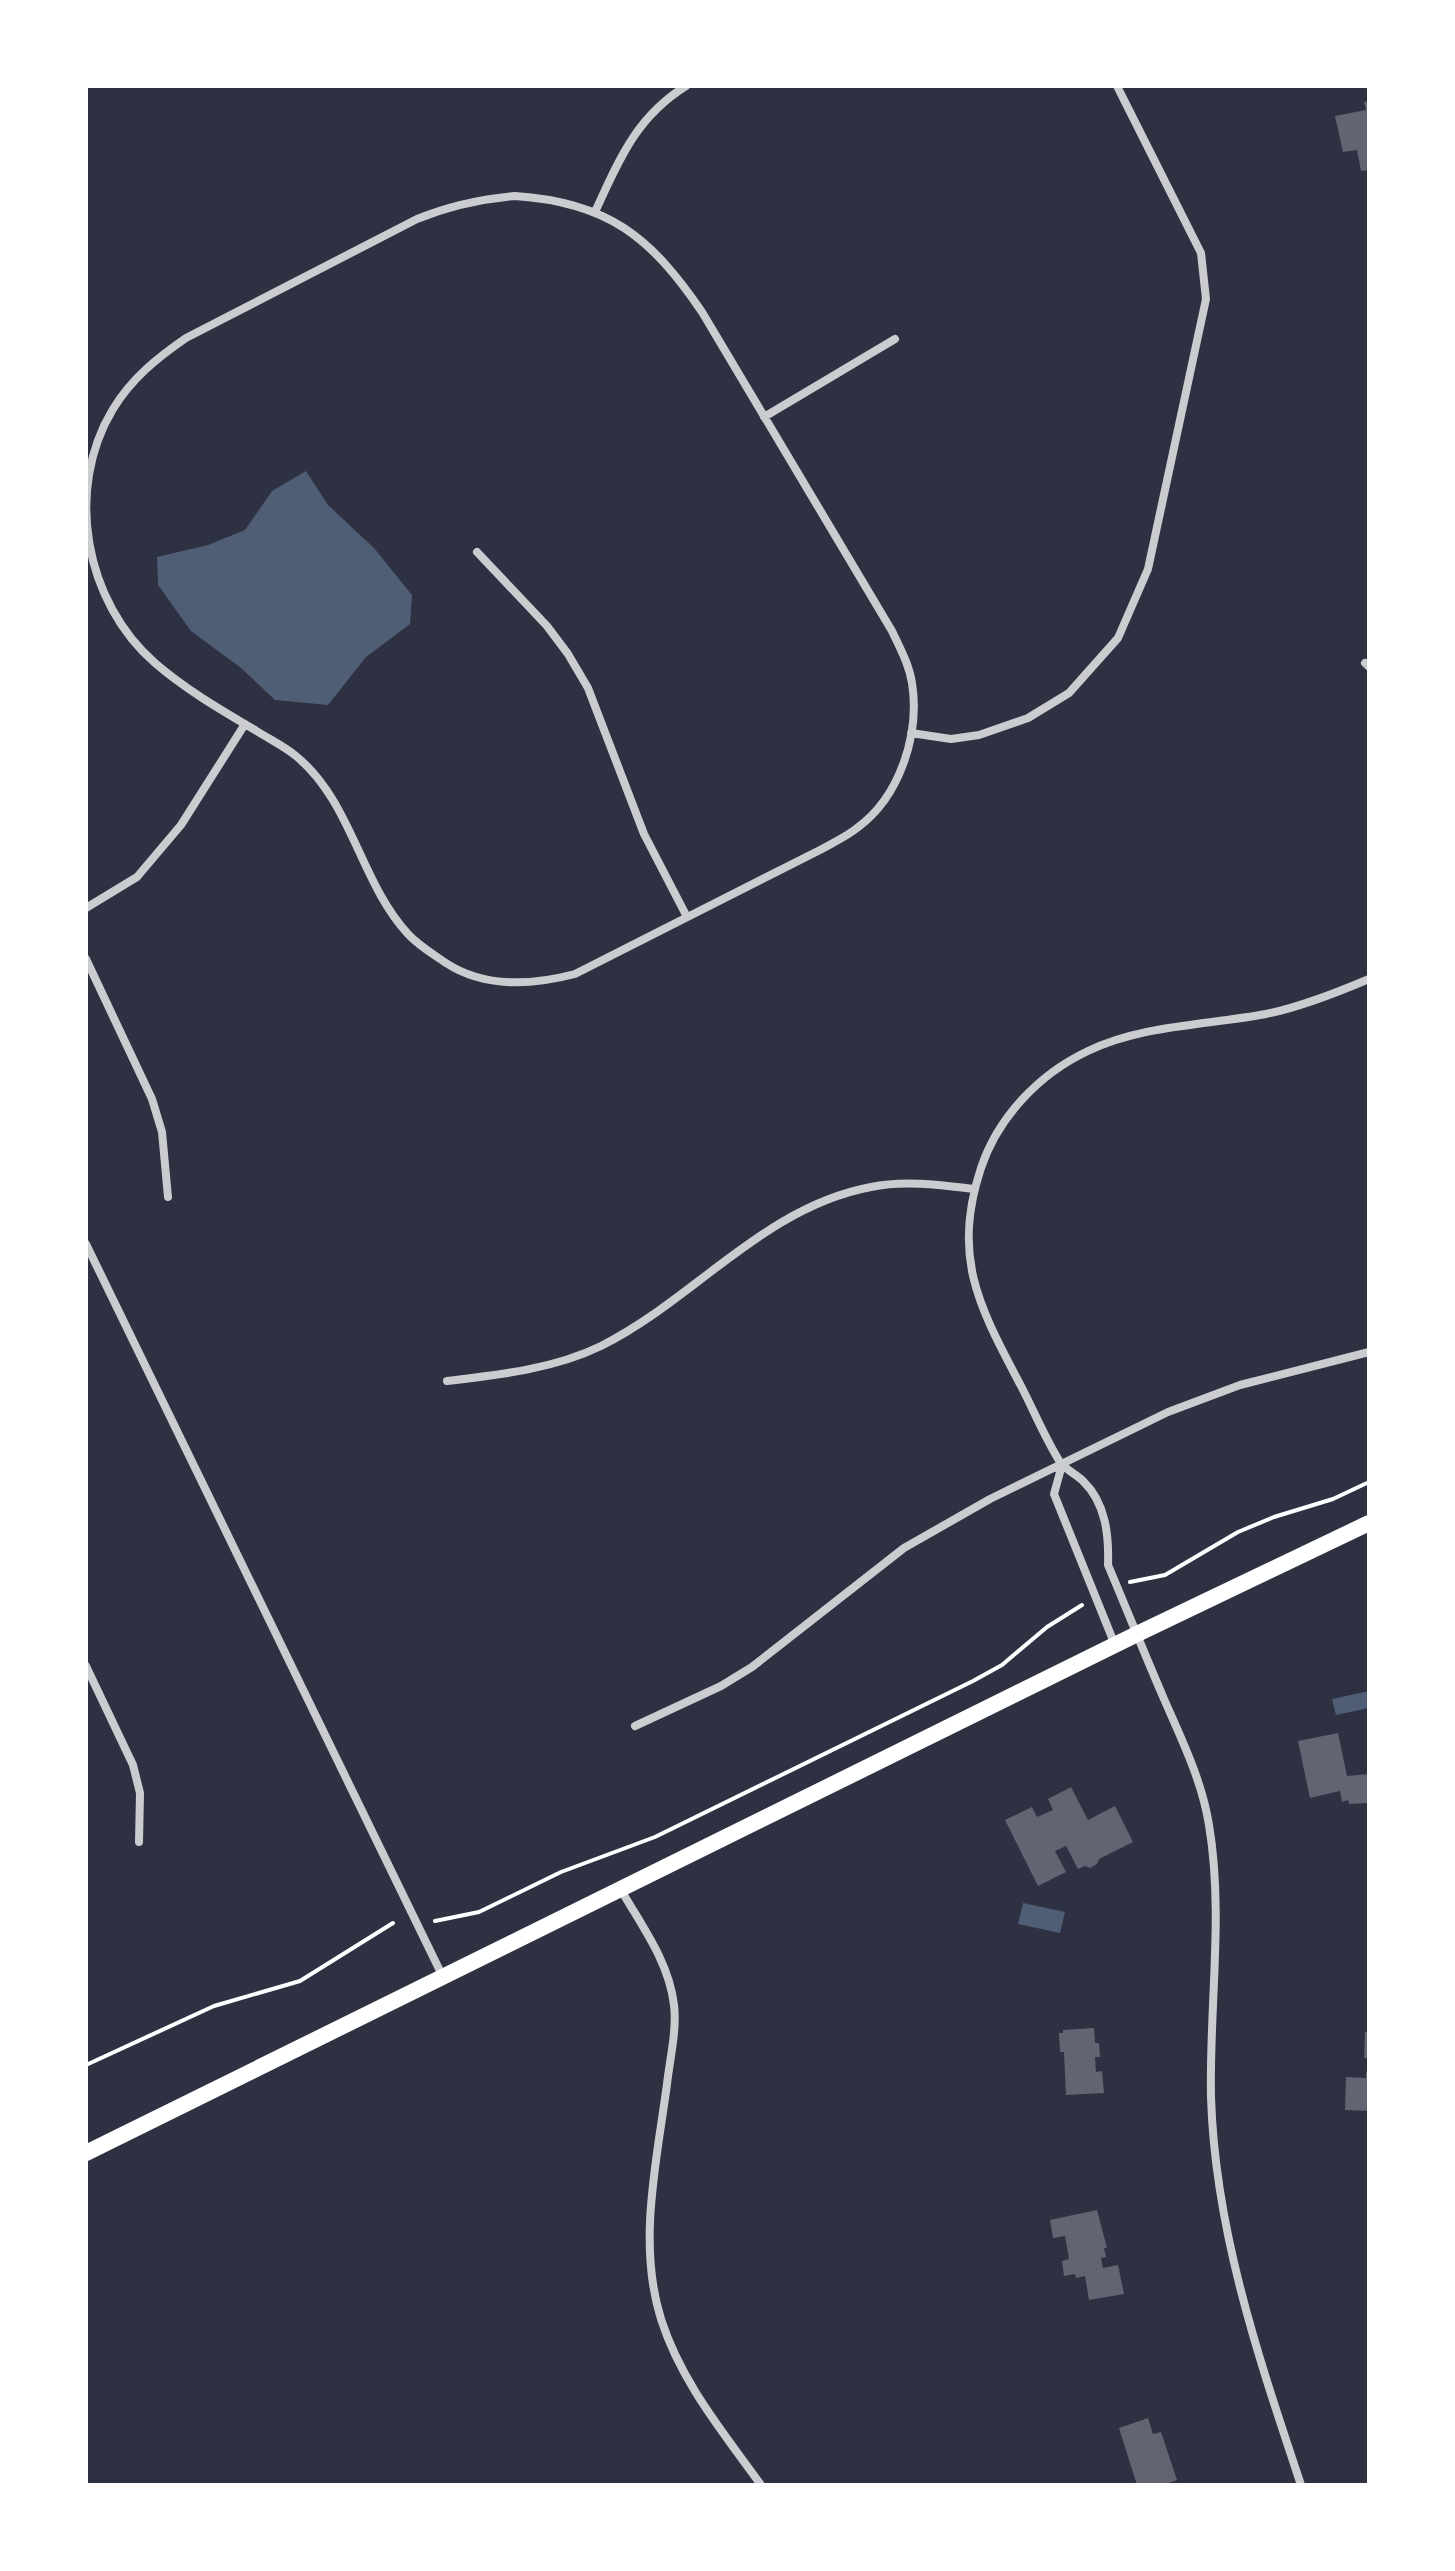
<svg xmlns="http://www.w3.org/2000/svg" width="1455" height="2571" font-family="Bitter,serif">
<style>
.water{fill:#4f5d75}
.building{fill:#626471}
.lines{fill:none;stroke-linecap:round;stroke-linejoin:round}
.path{stroke:#fff;stroke-width:4}
.minor{stroke:#caccd0;stroke-width:8}
.secondary{stroke:#fff;stroke-width:16}
</style>
<rect width="100%" height="100%" fill="#2d3142"/>
<path class="water" d="M306 471 328 505 374 548 412 595 410 624 366 657 328 705 275 700 241 668 191 631 158 585 157 557 208 545 245 530 272 491Z
M1369 1691V1708L1336 1715 1332 1699Z
M1023 1903 1065 1912 1060 1933 1018 1924Z"/>
<path class="building" d="M1369 101V170L1361 171 1357 150 1343 152 1335 116 1366 110 1364 102Z
M1338 1733 1347 1776 1369 1774V1803L1349 1804 1348 1800 1342 1802 1340 1791 1310 1798 1298 1741Z
M1071 1787 1088 1820 1115 1806 1133 1842 1099 1859 1097 1864 1090 1868 1085 1866 1078 1869 1066 1846 1055 1851 1066 1872 1038 1886 1005 1820 1032 1807 1037 1817 1053 1810 1048 1799Z
M1094 2028 1095 2043H1099L1100 2057H1095L1096 2072 1102 2071 1104 2093 1066 2095 1064 2052H1060L1059 2033H1063V2030Z
M1365 2032H1369V2058H1364Z
M1366 2072H1369V2111L1345 2110 1346 2077 1366 2078Z
M1097 2210 1107 2248H1104L1106 2257 1101 2258 1103 2268 1118 2265 1124 2294 1089 2300 1085 2276 1076 2278 1075 2274 1064 2276 1062 2261 1069 2259 1065 2236 1053 2238 1050 2220Z
M1148 2418 1153 2434 1161 2432 1177 2480 1163 2485H1137L1119 2428Z"/>
<g class="lines">
<path class="path" d="M1130 1582 1165 1575 1238 1532 1274 1517 1333 1499 1369 1482
M435 1921 479 1912 561 1872 655 1837 973 1681 1002 1665 1047 1627 1082 1605
M86 2065 214 2006 300 1981 393 1923"/>
<path class="minor" d="M515 196C608 202 651 237 702 312L892 631C900 648 909 664 912 683 920 734 900 797 857 828 846 837 832 843 820 850L575 974C533 985 484 988 446 963 433 954 419 946 408 934 360 882 352 802 296 756 284 746 269 739 255 730 221 710 185 689 155 663 85 602 64 490 113 409 132 378 157 358 186 338L417 219C449 206 480 199 515 196Z
M595 212C619 160 636 117 686 86
M764 417 895 339
M477 552 547 626 568 654 588 688 644 834 687 917
M1365 663 1369 667
M911 733 951 739 979 735 1028 718 1069 693 1118 638 1148 569 1206 299 1201 253 1117 86
M86 908 137 877 181 825 245 724
M86 959 152 1099 162 1132 168 1197
M86 1244 442 1975
M447 1381C498 1375 554 1369 601 1346 695 1299 764 1207 871 1187 904 1180 941 1185 974 1189
M1062 1465 1054 1494 1115 1645
M86 1666 133 1765 140 1793 139 1842
M635 1726 721 1686 752 1667 904 1548 990 1499 1168 1412 1240 1385 1369 1352
M621 1890C642 1926 669 1962 674 2005 677 2030 670 2058 667 2084 657 2160 637 2243 661 2319 681 2382 723 2432 761 2485
M1301 2485C1259 2359 1215 2231 1211 2097 1209 2007 1224 1914 1209 1825 1202 1781 1182 1740 1164 1699 1145 1655 1127 1610 1108 1565 1109 1536 1106 1503 1083 1481 1076 1474 1066 1470 1060 1462 1045 1438 1034 1411 1021 1386 980 1308 951 1258 981 1168 998 1117 1039 1074 1088 1051 1142 1025 1207 1025 1266 1014 1301 1007 1336 993 1369 979"/>
<path class="secondary" d="M86 2153 1137 1634 1369 1523"/>
</g>
<rect width="1455" height="2571" fill="none" stroke="#ffffff" stroke-width="176"/>
</svg>
